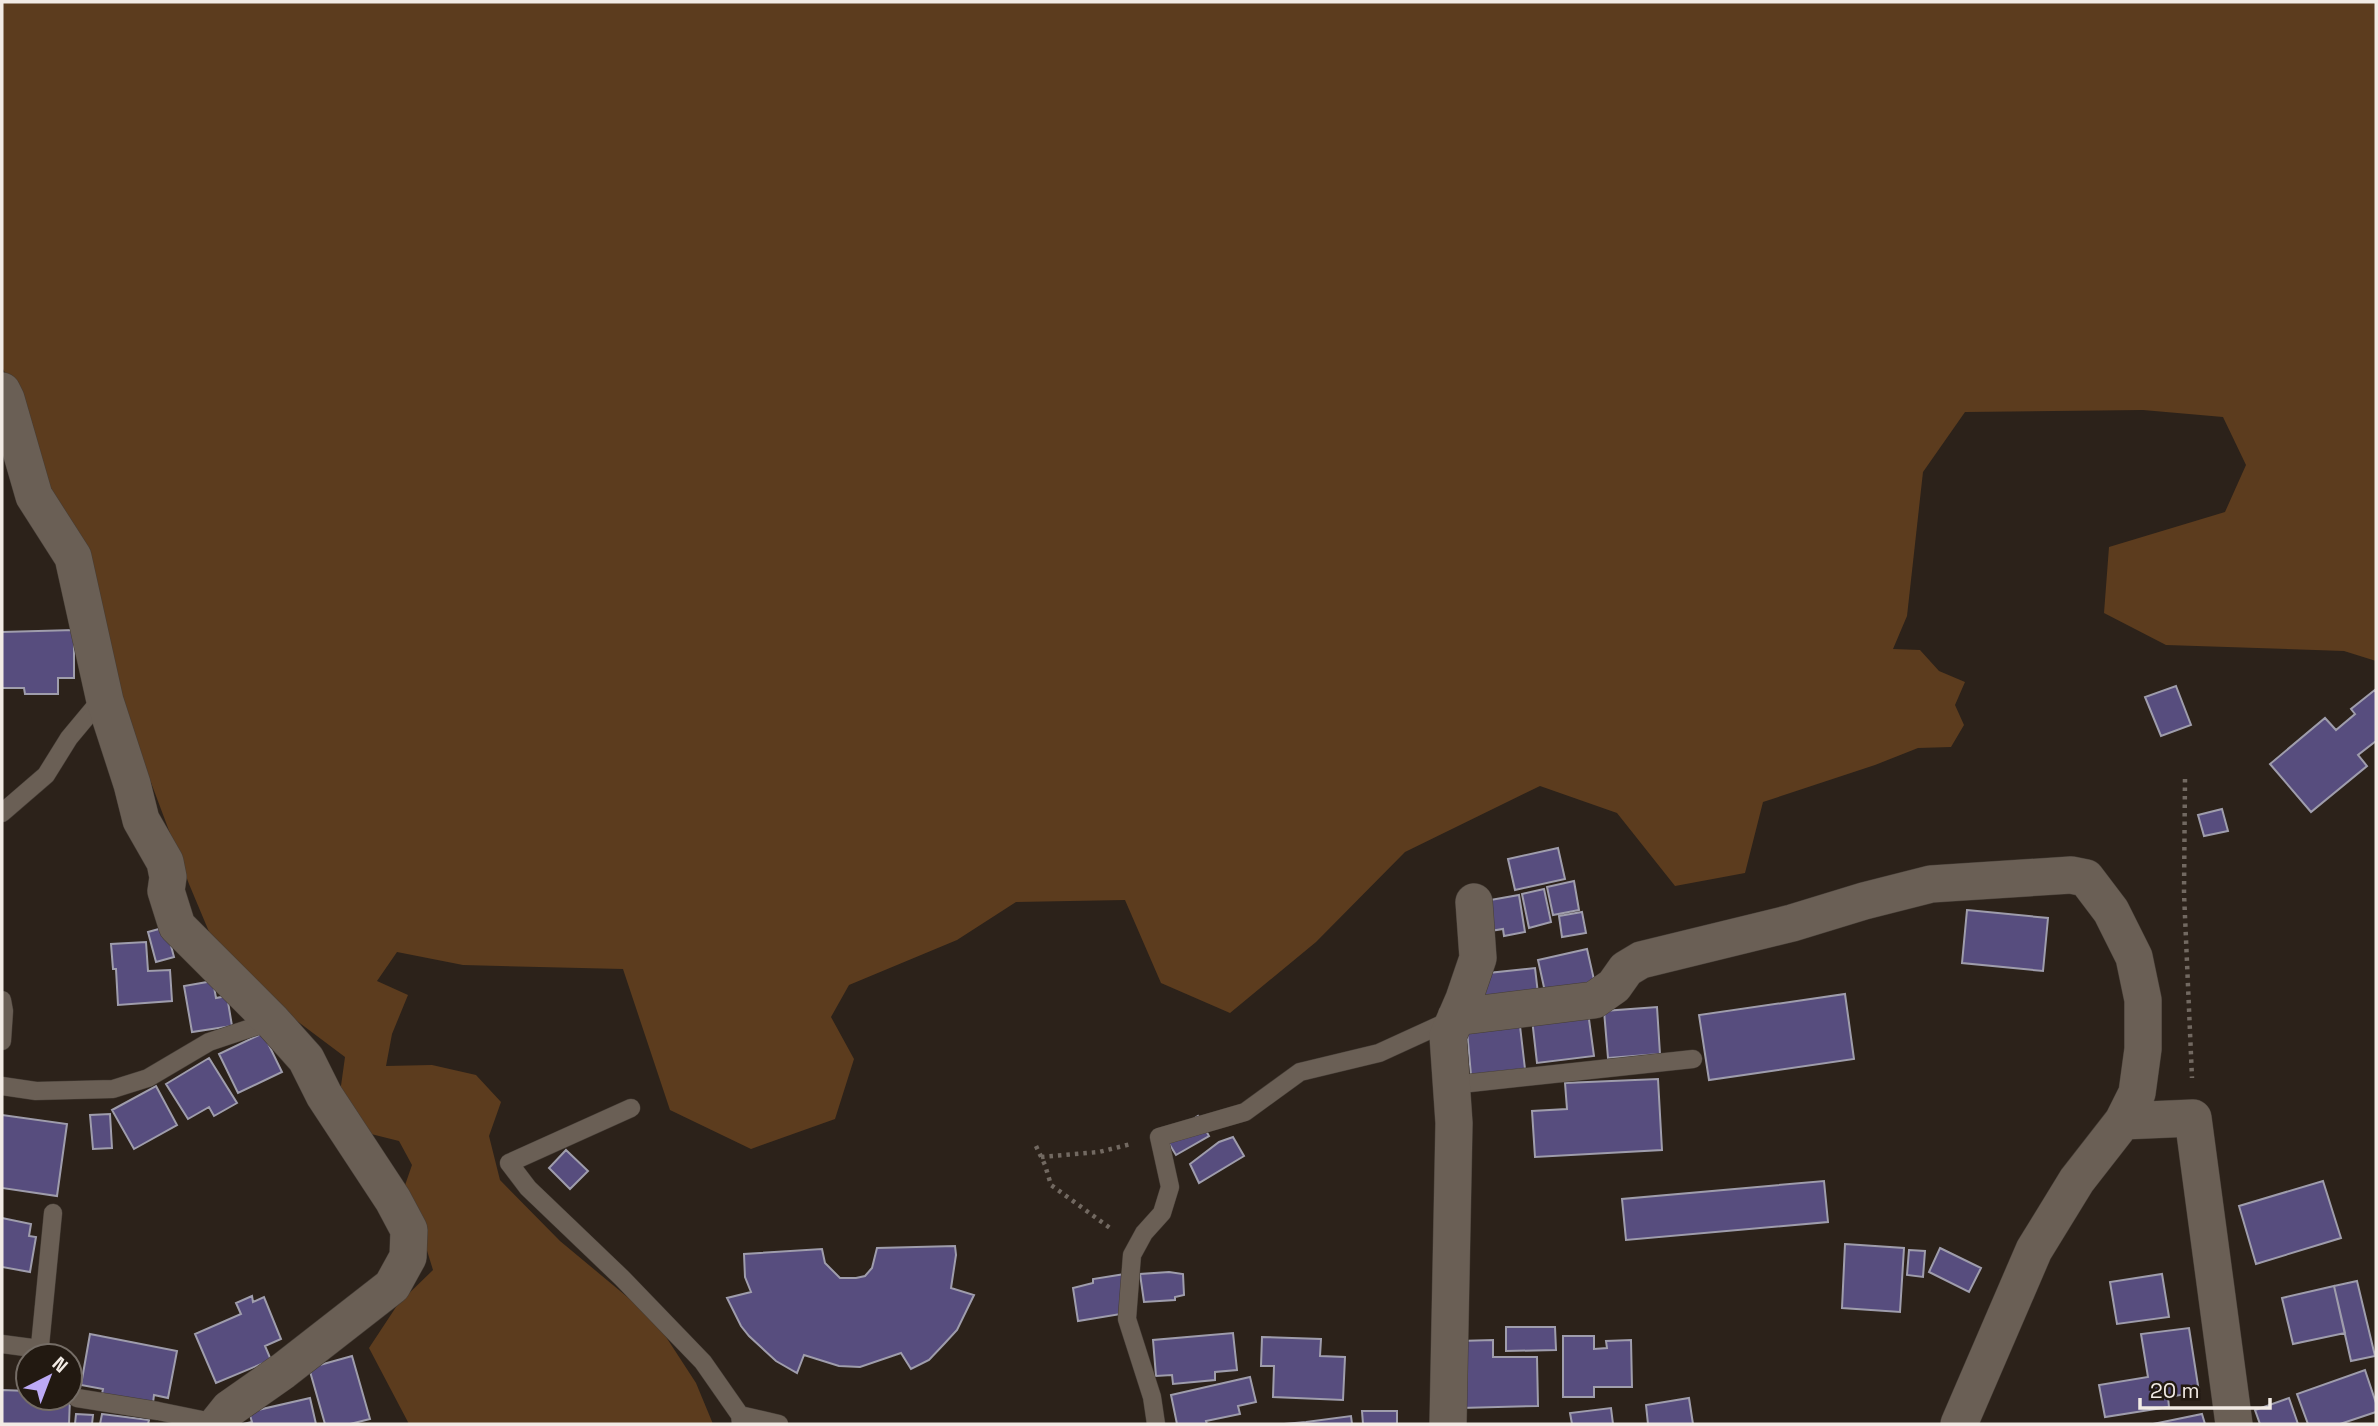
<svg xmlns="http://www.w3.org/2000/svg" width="2378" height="1426" font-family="'Space Grotesk',sans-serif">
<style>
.green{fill:#5c3c1e}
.building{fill:#574d7e;stroke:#9f9dac;stroke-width:2}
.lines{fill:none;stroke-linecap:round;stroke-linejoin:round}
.service-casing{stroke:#453d36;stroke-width:19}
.minor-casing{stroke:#453d36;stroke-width:38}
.path{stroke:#726961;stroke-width:4.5;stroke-dasharray:3.5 5;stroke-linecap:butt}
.service{stroke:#6a5f55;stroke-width:18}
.minor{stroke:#6a5f55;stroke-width:37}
</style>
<rect width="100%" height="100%" fill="#2c221a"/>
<path class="green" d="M2 2H2376V661L2344 651 2166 645 2104 613 2109 547 2225 512 2246 465 2223 417 2143 410 1965 412 1923 472 1907 616 1893 649 1920 650 1939 671 1965 682 1955 705 1964 725 1951 747 1918 748 1875 765 1763 802 1745 873 1675 886 1617 813 1540 786 1405 852 1316 942 1230 1013 1161 983 1125 900 1016 902 957 940 849 985 831 1017 854 1059 835 1119 751 1149 670 1110 623 969 463 965 397 952 377 981 408 995 392 1034 386 1066 432 1065 476 1075 501 1102 489 1136 500 1180 560 1241 655 1320 696 1383 713 1424H409L369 1348 398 1304 433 1270 420 1228 403 1191 412 1165 399 1141 359 1131 340 1093 345 1057 297 1021 215 946 189 884 110 673 41 484 17 396 2 367Z"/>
<path class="building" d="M74 630V678H58V694H25L24 688H2V632Z
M2176 686 2191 725 2161 736 2145 697Z
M2376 689V741L2358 755 2367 766 2311 812 2270 764 2325 718 2336 730 2355 714 2351 709Z
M2222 809 2228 831 2204 836 2198 815Z
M1558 848 1565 879 1515 890 1508 859Z
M1574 881 1579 910 1553 915 1547 887Z
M1544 889 1551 922 1529 928 1522 894Z
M1519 895 1525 932 1504 936 1503 929 1484 932 1479 902Z
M1967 910 2048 918 2043 971 1962 963Z
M1582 912 1586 933 1562 937 1559 916Z
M166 927 174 957 156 962 148 932Z
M146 942 148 971 170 970 172 1001 118 1005 116 969H113L111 944Z
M1587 949 1595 984 1547 1001 1538 960Z
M1535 968 1539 1002 1483 1008 1479 974Z
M213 981 216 998 227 996 232 1026 192 1032 184 986Z
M1845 994 1854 1059 1709 1080 1699 1015Z
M1657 1007 1660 1054 1608 1058 1604 1011Z
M1588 1012 1594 1056 1537 1063 1532 1019Z
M1520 1026 1525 1069 1471 1075 1467 1031Z
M263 1033 282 1072 238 1093 219 1054Z
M209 1058 237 1103 214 1116 209 1107 188 1119 166 1084Z
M1658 1079 1662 1150 1535 1157 1532 1111 1567 1109 1565 1083Z
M156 1086 177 1125 134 1149 112 1110Z
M110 1114 112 1148 93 1149 90 1115Z
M2 1115 67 1124 57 1196 2 1188Z
M1198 1116 1209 1136 1176 1155 1165 1137Z
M1233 1137 1244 1156 1199 1183 1190 1164 1219 1142Z
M566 1150 588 1171 570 1189 549 1168Z
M1824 1181 1828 1222 1626 1240 1622 1199Z
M2323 1181 2341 1238 2256 1264 2239 1206Z
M2 1218 31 1224 29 1236 36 1237 30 1272 2 1267Z
M1845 1244 1904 1248 1900 1312 1842 1308Z
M955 1246 956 1255 951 1288 974 1295 957 1330 945 1343 929 1360 911 1369 901 1353 860 1367 839 1366 804 1355 797 1373 776 1361 749 1336 741 1326 727 1298 751 1292 745 1277 744 1254 822 1249 825 1263 840 1278H856L865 1276 872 1268 877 1248Z
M1940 1248 1981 1268 1969 1292 1929 1272Z
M1909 1250 1925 1251 1923 1277 1907 1275Z
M1169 1272 1183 1274 1184 1295 1175 1297V1300L1144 1302 1140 1274Z
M1125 1274 1127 1313 1078 1321 1073 1288 1093 1283V1279Z
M2162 1274 2169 1317 2117 1324 2110 1282Z
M2357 1281 2375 1356 2351 1361 2334 1286Z
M2334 1286 2345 1333 2293 1344 2282 1298Z
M252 1296 253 1302 264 1297 281 1339 265 1346 271 1360 216 1383 195 1334 241 1314 236 1303Z
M1506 1327H1555L1556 1350 1506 1351Z
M2189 1328 2199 1392 2168 1397 2169 1407 2105 1417 2099 1385 2148 1377 2141 1334Z
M1233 1333 1237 1370 1215 1372V1380L1173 1384 1172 1375 1156 1376 1153 1340Z
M90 1334 177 1351 168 1398 154 1395 153 1403 102 1394 103 1389 81 1385Z
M1563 1336H1594V1349L1607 1348 1606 1341 1631 1340 1632 1387H1594V1397H1563Z
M1262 1337 1321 1339 1320 1356 1345 1357 1343 1400 1273 1397 1274 1366H1261Z
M1493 1340V1357H1537L1538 1406 1461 1408 1459 1341Z
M352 1356 370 1419 350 1424H325L309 1368Z
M2365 1370 2376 1403V1412L2340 1424H2308L2297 1394Z
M1250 1377 1256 1402 1238 1406 1240 1414 1206 1421 1207 1424H1177L1171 1395Z
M2 1390 28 1391V1398H70L69 1424H2Z
M310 1398 316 1424H243L252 1422 249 1412Z
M1689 1398 1693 1424H1648L1646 1405Z
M2289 1398 2298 1424H2260L2255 1410Z
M1611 1408 1613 1424H1572L1570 1413Z
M1362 1411H1397V1424H1363Z
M76 1414 93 1415 92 1424H75Z
M102 1414 149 1420 148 1424H100Z
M2202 1414 2205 1424H2153Z
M1351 1416 1352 1424H1284L1306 1422Z"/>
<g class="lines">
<defs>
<path id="service" d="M2 813 46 775 69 738 104 696
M2 1000 4 1011 2 1041
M1452 1085 1693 1059
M2 1086 36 1091 113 1089 148 1078 209 1042 272 1021
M631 1108 509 1163 528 1188 622 1278 703 1362 740 1415 741 1424
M2 1344 40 1349
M39 1356 53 1213
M70 1393 77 1398 158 1411 202 1420 211 1424
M740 1415 779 1424
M1156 1424 1152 1397 1127 1319 1132 1255 1144 1233 1162 1213 1170 1187 1159 1137 1245 1112 1300 1072 1379 1053 1451 1020"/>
<path id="minor" d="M2 391 6 399 34 496 73 557 105 701 132 784 141 820 165 862 168 877 166 891 177 926 272 1021 306 1059 324 1095 393 1200 409 1230 408 1257 392 1286 283 1371 229 1409 217 1424
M1456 1017 1594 1000 1614 986 1626 969 1641 960 1792 923 1864 901 1931 884 2071 875 2086 878 2111 911 2134 957 2143 1000V1049L2137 1093 2123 1121
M1448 1424 1454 1123 1448 1036 1464 999 1478 958 1474 902
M1959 1424 2034 1250 2077 1180 2123 1121 2193 1118 2234 1424"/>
</defs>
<use href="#service" class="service-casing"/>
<use href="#minor" class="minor-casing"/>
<path class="path" d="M2185 779 2184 893 2192 1078
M1036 1146 1045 1165 1051 1185 1110 1228
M1041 1157 1099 1152 1131 1144"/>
<use href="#service" class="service"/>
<use href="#minor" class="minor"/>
</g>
<rect width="2378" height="1426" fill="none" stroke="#f2ebe5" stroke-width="7"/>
<g transform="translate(49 1377) rotate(42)"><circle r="33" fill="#221911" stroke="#756d66" stroke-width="2"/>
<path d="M0-5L12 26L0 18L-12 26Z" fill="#bcaaf6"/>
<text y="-10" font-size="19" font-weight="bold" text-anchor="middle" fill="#f2ebe5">N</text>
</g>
<path d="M2140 1398v10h130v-10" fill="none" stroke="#f2ebe5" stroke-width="3.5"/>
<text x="2150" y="1398" font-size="21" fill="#f2ebe5" stroke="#221911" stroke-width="5" paint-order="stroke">20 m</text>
</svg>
